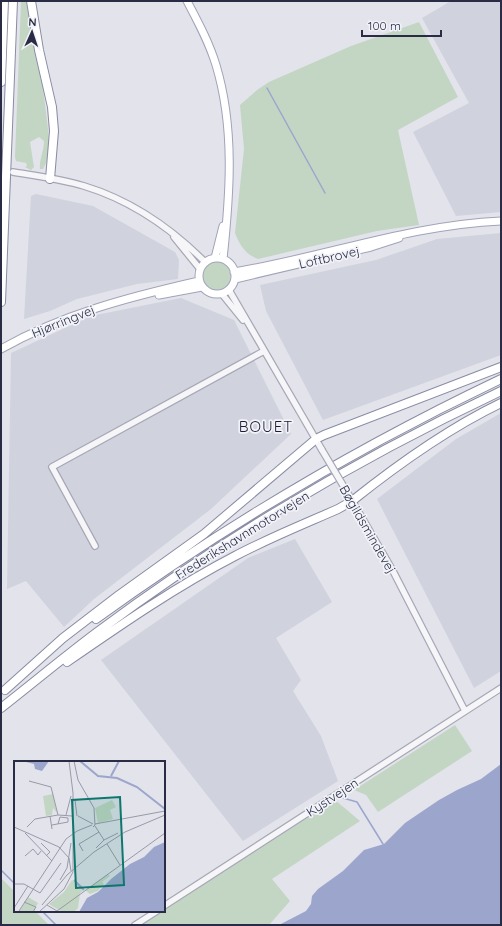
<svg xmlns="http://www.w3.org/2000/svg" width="502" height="926" font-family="Quicksand,sans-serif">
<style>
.built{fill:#d0d2dd}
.green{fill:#c3d6c4}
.water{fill:#9ca6cc}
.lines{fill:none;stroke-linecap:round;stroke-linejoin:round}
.stream{stroke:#9ca6cc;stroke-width:1.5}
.minor-casing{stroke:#a7a8b6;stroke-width:8}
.major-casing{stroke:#a1a4b8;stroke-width:9}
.highway-casing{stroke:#898ca3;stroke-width:10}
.minor{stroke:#f6f6f9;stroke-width:5.5}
.major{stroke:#fff;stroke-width:7}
.highway{stroke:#fff;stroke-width:8}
.minor-bridge-casing{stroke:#a7a8b6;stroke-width:8;stroke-linecap:butt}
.minor-bridge{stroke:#f6f6f9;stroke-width:5.5}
.labels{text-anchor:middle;stroke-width:3.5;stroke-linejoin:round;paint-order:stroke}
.street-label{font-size:13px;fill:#292c44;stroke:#f2f3f8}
.quarter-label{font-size:15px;letter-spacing:1px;fill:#1c1d35;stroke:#f2f3f8}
.inset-river{fill:none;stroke:#9ca6cc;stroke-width:2}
.inset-road{fill:none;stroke:#989aa8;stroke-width:1}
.view{fill:#0f766e;fill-opacity:0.15;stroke:#0f766e;stroke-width:2}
.inset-edge{fill:none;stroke:#292c44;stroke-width:2}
</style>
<rect width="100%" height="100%" fill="#e2e3eb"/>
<path class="built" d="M451 1H501V212L456 216 413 132 469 103 422 18Z
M36 194 93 206 175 252 179 260 178 279 137 284 77 299 50 311 24 319 31 196Z
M501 233V355L323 420 266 311 260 285 376 260 437 239Z
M181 298 234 320 291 434 211 509 94 599 64 627 26 581 7 589 11 353 91 316Z
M501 413V671L474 688 377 499 456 439Z
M295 539 332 602 276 638 301 680 293 691 321 736 338 781 243 841 101 660 248 558Z"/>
<path class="green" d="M21 1H26L43 88 48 129 49 150 46 163 43 169H40C39 160 44 151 44 141L39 137 30 142 34 167 31 170 25 167 27 166 26 163 16 161 15 157Z
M419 22 458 97 398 130 419 225 377 231 258 259C246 255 239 244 235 233L244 149 240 105 257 90 269 82 351 46Z
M203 276a14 14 0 1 1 28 0a14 14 0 1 1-28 0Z
M455 725 472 751 378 812 366 795 354 790Z
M335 800 360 821 272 879 290 901 269 925H141Z
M1 878 15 892V911H35L49 925H1Z"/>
<path class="water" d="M501 764V925H279L306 911 311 904 312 896 318 889 343 871 364 850 384 844 405 823 439 800 457 790 481 779Z"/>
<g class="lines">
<path class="stream" d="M267 88 325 193
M343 798 357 802 383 844
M1 870 15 884
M42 911 56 925"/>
<defs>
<path id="minor" d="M13 172C37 176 61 179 84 186 130 200 172 229 205 262
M174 237 200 269
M229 290 322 450
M222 294 243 320
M347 492 393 571 465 711
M95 546 52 467 264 351
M164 906 501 688
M135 925 157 911"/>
<path id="major" d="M187 1C198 22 209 42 216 65 235 128 230 194 223 259
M199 276a18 18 0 1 1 36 0a18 18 0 1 1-36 0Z
M215 258 223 226
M234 272C324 257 410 225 501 221
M235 279 371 247 399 238
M159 295 202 287
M1 349C63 314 129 297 199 281"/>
<path id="highway" d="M31 1 39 50 52 107 54 131 50 179
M1 82 4 1
M1 302 13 1
M96 619C223 527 360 446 501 379
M67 662C122 624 177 586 235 556 269 538 304 524 338 509L352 501C397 465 449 428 501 403
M5 690 63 638 119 595 204 534 316 439 324 435 501 367
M1 708C33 683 64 657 96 633 222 539 359 458 501 391"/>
</defs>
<use href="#minor" class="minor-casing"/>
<use href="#major" class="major-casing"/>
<use href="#highway" class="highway-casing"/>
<use href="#minor" class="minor"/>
<use href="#major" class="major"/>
<use href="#highway" class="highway"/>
<defs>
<path id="minor-bridge" d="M322 450 347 492"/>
</defs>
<use href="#minor-bridge" class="minor-bridge-casing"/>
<use href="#minor-bridge" class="minor-bridge"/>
</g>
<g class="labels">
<g class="street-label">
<text transform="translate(329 257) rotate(-13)" y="5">Loftbrovej</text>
<text transform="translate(63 321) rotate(-22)" y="5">Hjørringvej</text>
<text transform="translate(368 529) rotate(60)" y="5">Bøgildsmindevej</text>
<text transform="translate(242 535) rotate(-32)" y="5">Frederikshavnmotorvejen</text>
<text transform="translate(332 797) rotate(-33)" y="5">Kystvejen</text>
</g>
<g class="quarter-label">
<text x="266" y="432">BOUET</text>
</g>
</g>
<g transform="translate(14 761)">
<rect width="151" height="151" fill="#e2e3eb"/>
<path d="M39 33 43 52 39 47 38 54 32 55 29 35ZM98 39 102 46 96 49 99 58 84 62 81 47ZM94 113 96 115 88 121 90 123 84 130 76 133 71 129ZM58 119 70 129 66 132 64 147 60 151H48L35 143 50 131ZM14 136 24 142 19 151H5Z" fill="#c3d6c4"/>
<path d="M8 0H35L28 10 21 8 20 3ZM151 81V151H65L73 137 84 131 97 118 116 103 130 96 140 86Z" fill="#9ca6cc"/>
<path class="inset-river" d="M66 0 84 15 103 17 123 26 151 48M97 15 105 0M60 119 70 129"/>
<path class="inset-road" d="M60 0 64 19 80 47 81 64 79 66M15 20 37 26 44 54M61 39 63 55M52 54 57 35M36 55 38 68M64 55 79 63M81 63 151 50M38 64 54 61V57L46 56 44 63M81 65 90 79M0 66 45 86M13 66 21 58 44 54 58 55M11 72 38 100M27 82 36 91 32 95M93 83 106 104M45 86 55 97 57 110M82 87 90 79 104 72M69 90 65 83 85 71M11 95 19 88 24 94 27 90M46 119 53 107 57 82M0 123H10L26 132 47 102M10 141 22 146 19 151M28 144 53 114 80 91 111 71 151 54M33 144 43 150 151 72M0 147 14 125M5 150 52 78 63 70 78 64M25 151 50 128 59 111V32L55 0"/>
<path class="view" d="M106 36 110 124 62 127 58 39Z"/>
<rect width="151" height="151" class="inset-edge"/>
</g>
<rect width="502" height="926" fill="none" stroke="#292c44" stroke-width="4"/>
<g transform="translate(32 32) rotate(3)" stroke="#f2f3f8" stroke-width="3" paint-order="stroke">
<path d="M0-3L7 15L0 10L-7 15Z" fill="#292c44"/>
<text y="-6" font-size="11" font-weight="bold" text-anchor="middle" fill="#292c44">N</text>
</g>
<path d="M362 30v6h79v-6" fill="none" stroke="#292c44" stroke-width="2"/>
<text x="368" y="30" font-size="12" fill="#292c44" stroke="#f2f3f8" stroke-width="3" paint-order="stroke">100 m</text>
</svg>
